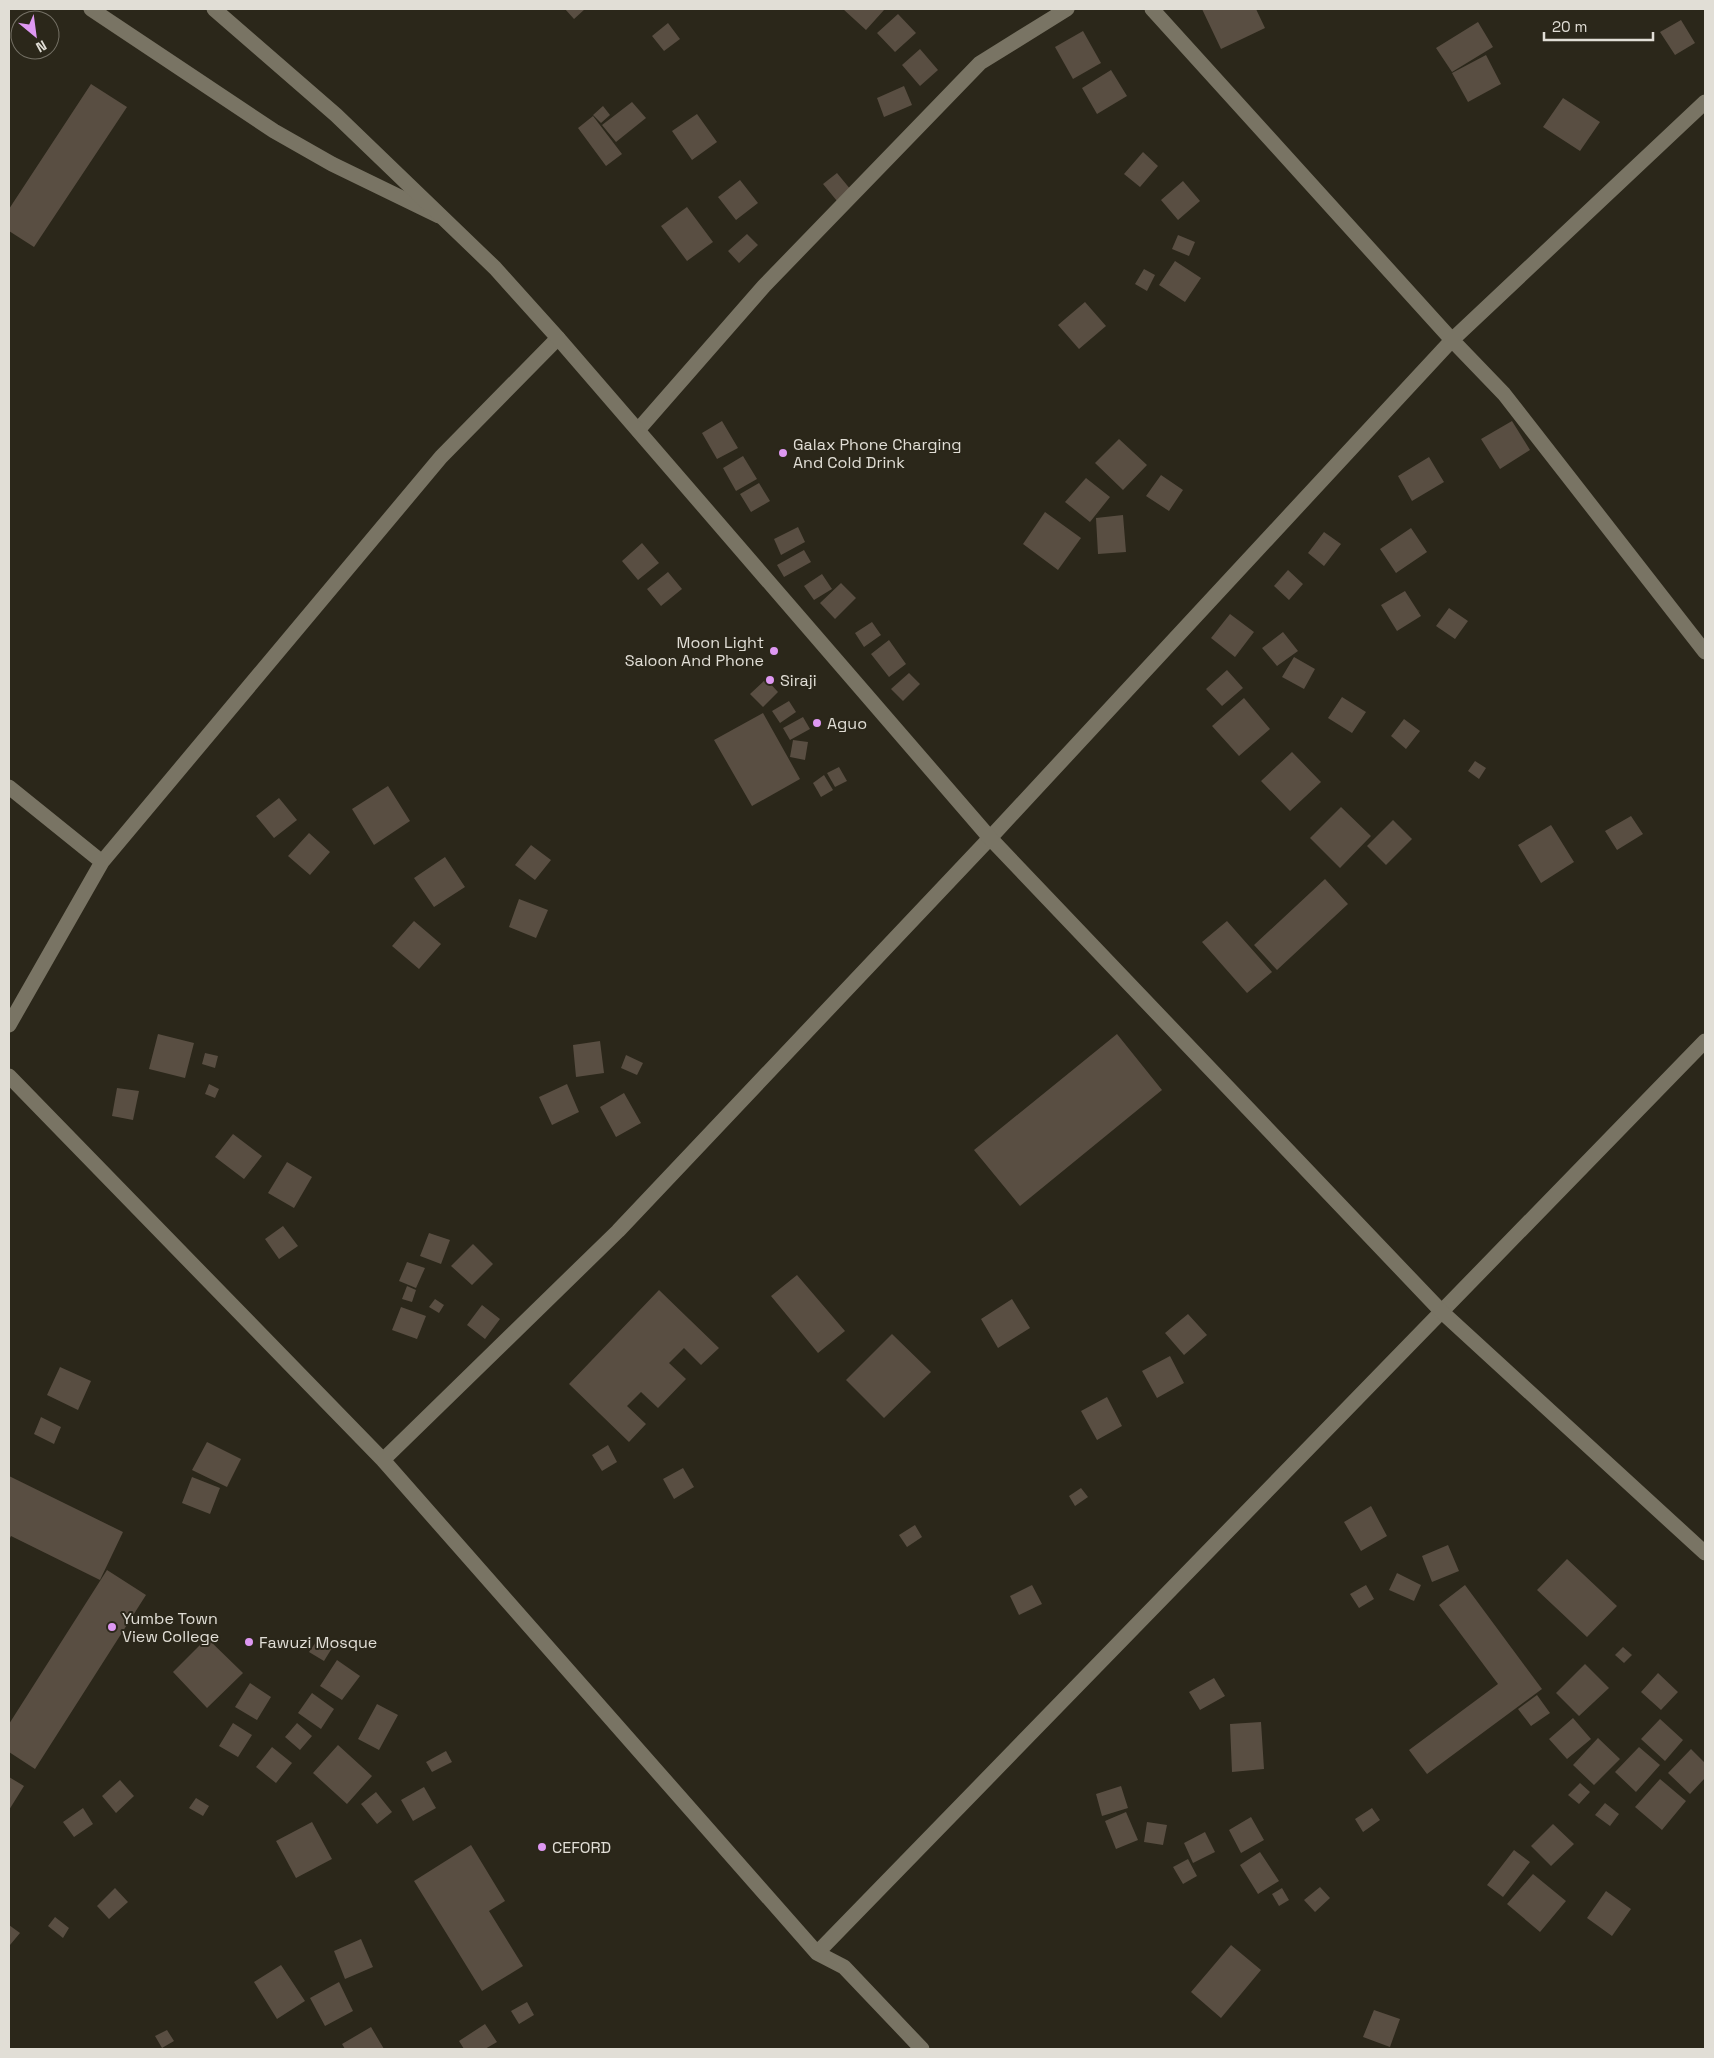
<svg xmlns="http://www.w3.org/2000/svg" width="1714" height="2058" font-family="'Space Grotesk',sans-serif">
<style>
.building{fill:#594e42}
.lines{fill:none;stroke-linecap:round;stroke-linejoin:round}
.minor{stroke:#797464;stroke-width:15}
.secondary{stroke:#797464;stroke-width:15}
.poi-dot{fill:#de98f2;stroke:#2b271a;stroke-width:2}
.labels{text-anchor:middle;stroke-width:4;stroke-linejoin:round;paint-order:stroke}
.poi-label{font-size:16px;fill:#e1ded6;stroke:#2b271a;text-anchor:start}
</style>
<rect width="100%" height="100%" fill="#2b271a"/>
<path class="building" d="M565 9H585L574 19Z
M843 9H883L884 10 866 30Z
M1202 9H1256L1265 28 1221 49Z
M898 14 916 33 895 52 877 33Z
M1681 20 1695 43 1675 55 1660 32Z
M1478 22 1493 47 1452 72 1436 48Z
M668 23 680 39 664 51 652 36Z
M1083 31 1101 63 1073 79 1055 47Z
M920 49 938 70 920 86 902 65Z
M1486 55 1501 84 1468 102 1452 73Z
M1111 70 1127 96 1097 114 1082 88Z
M91 84 127 107 34 247 9 231V209Z
M904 86 912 105 884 117 877 98Z
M1563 98 1600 122 1580 151 1543 127Z
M632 102 646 118 616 142 602 125Z
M603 106 610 115 601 123 593 115Z
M697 114 717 142 692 160 672 131Z
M593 116 622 154 606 166 578 128Z
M1143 152 1158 166 1140 187 1124 174Z
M837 173 851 190 837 201 823 184Z
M740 180 758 203 736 220 718 197Z
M1183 181 1200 201 1178 220 1161 200Z
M687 207 713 242 687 261 661 226Z
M747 234 758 245 739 263 728 251Z
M1178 235 1195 242 1189 256 1172 249Z
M1175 261 1201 278 1185 302 1159 285Z
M1144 269 1155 275 1147 291 1135 284Z
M1085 302 1106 326 1079 349 1058 325Z
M722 421 738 448 717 459 702 433Z
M1512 421 1530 450 1500 469 1481 439Z
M1119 439 1147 465 1123 490 1095 463Z
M743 456 757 479 736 491 723 468Z
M1429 457 1444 482 1412 501 1398 476Z
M1161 475 1183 490 1169 511 1146 496Z
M1086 478 1110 497 1090 522 1065 502Z
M759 483 770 501 751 512 740 494Z
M1045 512 1081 538 1058 570 1023 544Z
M1123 515 1126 552 1098 554 1096 518Z
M798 527 805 542 781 555 774 539Z
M1411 528 1427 552 1396 573 1380 549Z
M1324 532 1341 544 1324 566 1308 553Z
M642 543 659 563 638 580 622 561Z
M804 550 811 562 784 577 777 565Z
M1288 570 1303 584 1289 600 1274 586Z
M668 572 682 589 661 606 647 589Z
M822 574 832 589 814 600 804 586Z
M841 583 856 598 835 619 820 603Z
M1405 591 1421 616 1397 631 1381 605Z
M1449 608 1468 621 1455 639 1436 626Z
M1230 614 1254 632 1235 657 1211 638Z
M872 622 881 635 864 647 855 633Z
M1283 632 1298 651 1277 666 1262 648Z
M889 640 906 664 889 677 871 654Z
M1294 657 1315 669 1304 689 1282 677Z
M1227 670 1243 688 1222 706 1206 689Z
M909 673 920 684 903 701 891 689Z
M766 679 778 692 763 707 750 694Z
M1342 697 1366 712 1352 733 1328 718Z
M1244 698 1270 729 1239 756 1212 726Z
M789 701 796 712 780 723 772 711Z
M763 713 800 779 752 806 714 740Z
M803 717 810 729 790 740 783 728Z
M1404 719 1420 731 1406 749 1391 736Z
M793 740 808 742 805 760 790 757Z
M1292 752 1321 782 1290 811 1261 781Z
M1475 761 1486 768 1479 779 1468 771Z
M839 767 847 781 835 787 827 773Z
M824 775 833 790 821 797 813 783Z
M388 786 410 821 374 845 352 809Z
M279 798 297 820 274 838 256 816Z
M1341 807 1371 836 1340 868 1310 838Z
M1631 816 1643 834 1617 850 1605 831Z
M1393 820 1412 839 1386 865 1367 846Z
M1551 825 1574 862 1541 883 1518 845Z
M309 833 330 852 310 875 288 856Z
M531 845 551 860 535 880 515 865Z
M445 857 465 887 434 907 414 878Z
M1325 879 1348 904 1277 970 1254 945Z
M519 899 548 910 536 938 509 927Z
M414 921 441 944 419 969 392 946Z
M1227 921 1272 972 1247 993 1202 942Z
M158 1034 194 1043 185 1078 149 1069Z
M1117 1034 1162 1090 1020 1206 974 1150Z
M600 1041 604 1073 576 1077 573 1045Z
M205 1053 218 1056 215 1068 202 1064Z
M626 1055 643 1063 637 1075 621 1068Z
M209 1084 219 1089 215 1098 205 1094Z
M567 1084 579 1112 552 1125 539 1097Z
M117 1088 139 1091 133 1120 112 1116Z
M624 1093 641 1123 616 1137 600 1107Z
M233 1134 262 1156 244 1179 215 1157Z
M287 1162 312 1177 294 1208 268 1193Z
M283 1226 298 1246 279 1259 265 1239Z
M429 1233 450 1240 441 1264 420 1256Z
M473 1244 493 1264 472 1285 451 1266Z
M407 1262 425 1268 416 1288 399 1281Z
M797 1275 845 1331 818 1353 771 1296Z
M407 1286 416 1290 412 1302 402 1299Z
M659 1290 719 1348 701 1365 684 1348 669 1363 686 1379 658 1408 641 1392 627 1406 646 1424 629 1442 569 1384Z
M435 1299 444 1305 439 1313 429 1307Z
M1012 1299 1030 1328 998 1348 981 1319Z
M482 1305 500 1319 485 1339 467 1325Z
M401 1307 426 1316 417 1339 392 1330Z
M1188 1314 1207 1335 1184 1355 1165 1333Z
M892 1334 931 1372 884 1418 846 1380Z
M1170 1356 1184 1383 1157 1398 1142 1371Z
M60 1367 91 1381 78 1410 47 1395Z
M1107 1397 1122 1426 1097 1440 1081 1411Z
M41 1417 61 1427 54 1444 34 1434Z
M207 1442 241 1459 227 1487 192 1470Z
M608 1445 617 1462 602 1471 592 1455Z
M683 1468 694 1487 674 1499 663 1479Z
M9 1476 123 1532 100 1580 11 1536 9 1540Z
M192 1477 220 1488 210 1514 182 1503Z
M1081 1488 1088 1497 1075 1506 1069 1496Z
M1371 1506 1387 1536 1361 1551 1344 1522Z
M915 1525 922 1537 907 1547 899 1535Z
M1448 1545 1459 1571 1432 1582 1422 1556Z
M1567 1559 1617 1606 1587 1637 1537 1590Z
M107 1570 146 1595 35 1769 9 1752V1724Z
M1397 1573 1421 1585 1414 1601 1389 1590Z
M1032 1585 1042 1604 1019 1615 1010 1596Z
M1366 1585 1374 1599 1359 1608 1350 1594Z
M1465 1585 1542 1689 1427 1774 1409 1750 1498 1684 1439 1605Z
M207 1638 243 1673 207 1708 173 1672Z
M318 1639 332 1648 324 1661 309 1652Z
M1623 1647 1632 1655 1624 1663 1615 1655Z
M337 1660 360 1676 342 1700 320 1686Z
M1585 1664 1609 1688 1579 1716 1556 1693Z
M1658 1673 1678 1692 1661 1710 1641 1692Z
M1214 1678 1225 1696 1200 1710 1189 1692Z
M250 1683 271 1697 257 1720 235 1707Z
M312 1693 334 1709 321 1729 298 1713Z
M1537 1695 1550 1713 1531 1726 1518 1709Z
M377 1704 398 1715 379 1750 358 1739Z
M1573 1718 1591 1739 1567 1759 1549 1739Z
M1660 1719 1683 1740 1665 1761 1641 1739Z
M1261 1722 1264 1769 1232 1772 1230 1724Z
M233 1723 252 1735 238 1757 219 1746Z
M297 1723 312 1736 300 1750 285 1737Z
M1598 1738 1620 1759 1594 1785 1573 1765Z
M338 1745 372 1776 347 1804 313 1773Z
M272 1747 292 1763 276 1783 256 1767Z
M1639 1747 1660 1765 1636 1792 1615 1772Z
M1691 1749 1705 1763V1778L1690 1794 1668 1773Z
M446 1751 452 1762 432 1772 426 1762Z
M9 1777 24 1786 9 1810Z
M1660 1779 1686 1801 1662 1830 1635 1807Z
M120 1780 134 1796 116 1813 102 1796Z
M1580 1783 1590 1792 1579 1804 1568 1795Z
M1121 1786 1128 1808 1102 1816 1096 1794Z
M424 1787 436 1808 413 1821 401 1800Z
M376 1792 392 1812 377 1824 361 1804Z
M196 1798 209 1806 203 1816 189 1808Z
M1605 1803 1619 1814 1610 1826 1595 1815Z
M83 1808 93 1824 74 1837 63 1822Z
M1372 1808 1380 1820 1363 1832 1355 1819Z
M1126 1812 1138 1840 1116 1849 1105 1821Z
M1251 1817 1264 1840 1241 1853 1229 1830Z
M312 1822 332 1859 296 1878 276 1841Z
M1147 1822 1167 1825 1163 1845 1144 1842Z
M1553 1824 1574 1844 1551 1866 1531 1846Z
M1205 1832 1215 1852 1193 1863 1184 1843Z
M471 1845 505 1901 489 1911 523 1966 482 1991 414 1881Z
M1514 1850 1530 1862 1503 1897 1487 1885Z
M1260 1852 1279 1881 1258 1894 1240 1865Z
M1188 1859 1197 1876 1183 1884 1173 1867Z
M1533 1874 1566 1901 1540 1932 1507 1904Z
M1320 1887 1330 1898 1315 1912 1304 1900Z
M115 1888 128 1902 109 1919 97 1906Z
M1282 1888 1289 1900 1279 1906 1272 1894Z
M1606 1891 1631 1909 1612 1936 1587 1918Z
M55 1917 69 1928 63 1938 48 1926Z
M9 1925 20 1933 10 1945 9 1944Z
M361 1939 373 1967 345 1979 334 1951Z
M1231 1945 1261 1970 1221 2018 1191 1992Z
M281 1965 305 2001 277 2019 254 1982Z
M339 1982 353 2011 325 2026 310 1998Z
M527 2002 534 2015 519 2024 511 2011Z
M1374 2010 1400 2019 1390 2047 1363 2037Z
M485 2024 497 2042 485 2049H464L459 2041Z
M371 2027 384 2049H345L342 2044Z
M167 2030 174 2041 162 2048 155 2036Z"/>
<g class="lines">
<path class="minor" d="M91 9 274 131 332 164 439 216
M1152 9 1452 340 1504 394 1705 652
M638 430 764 286 980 63 1067 9
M9 787 102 862
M9 1025 102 862 441 457 558 338
M9 1076 383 1460 817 1953 844 1967 922 2049
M383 1460 618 1231 990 838 1452 340 1705 102
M817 1953 1705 1041"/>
<path class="secondary" d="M214 9 336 115 495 268 558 338 990 838 1442 1312 1705 1553"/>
</g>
<g class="poi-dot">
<circle cx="783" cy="453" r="5"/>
<circle cx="774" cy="651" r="5"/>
<circle cx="770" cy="680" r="5"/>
<circle cx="817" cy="723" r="5"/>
<circle cx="112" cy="1627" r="5"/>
<circle cx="249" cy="1642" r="5"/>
<circle cx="542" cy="1847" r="5"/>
</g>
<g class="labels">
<g class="poi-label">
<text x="793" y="450">Galax Phone Charging<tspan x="793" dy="18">And Cold Drink</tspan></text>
<text x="764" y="648" text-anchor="end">Moon Light<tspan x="764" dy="18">Saloon And Phone</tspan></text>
<text x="780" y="686">Siraji</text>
<text x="827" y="729">Aguo</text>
<text x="122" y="1624">Yumbe Town<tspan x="122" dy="18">View College</tspan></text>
<text x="259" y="1648">Fawuzi Mosque</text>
<text x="552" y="1853">CEFORD</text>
</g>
</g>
<rect width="1714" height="2058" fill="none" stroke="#e1ded6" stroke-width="20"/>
<g transform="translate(35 35) rotate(151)"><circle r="24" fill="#2b271a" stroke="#747065"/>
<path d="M0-4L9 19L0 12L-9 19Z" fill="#de98f2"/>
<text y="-8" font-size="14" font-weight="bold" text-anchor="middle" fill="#e1ded6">N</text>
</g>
<path d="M1544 32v8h109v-8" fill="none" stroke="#e1ded6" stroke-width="2.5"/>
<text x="1552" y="32" font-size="15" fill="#e1ded6" stroke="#2b271a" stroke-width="4" paint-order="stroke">20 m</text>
</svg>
